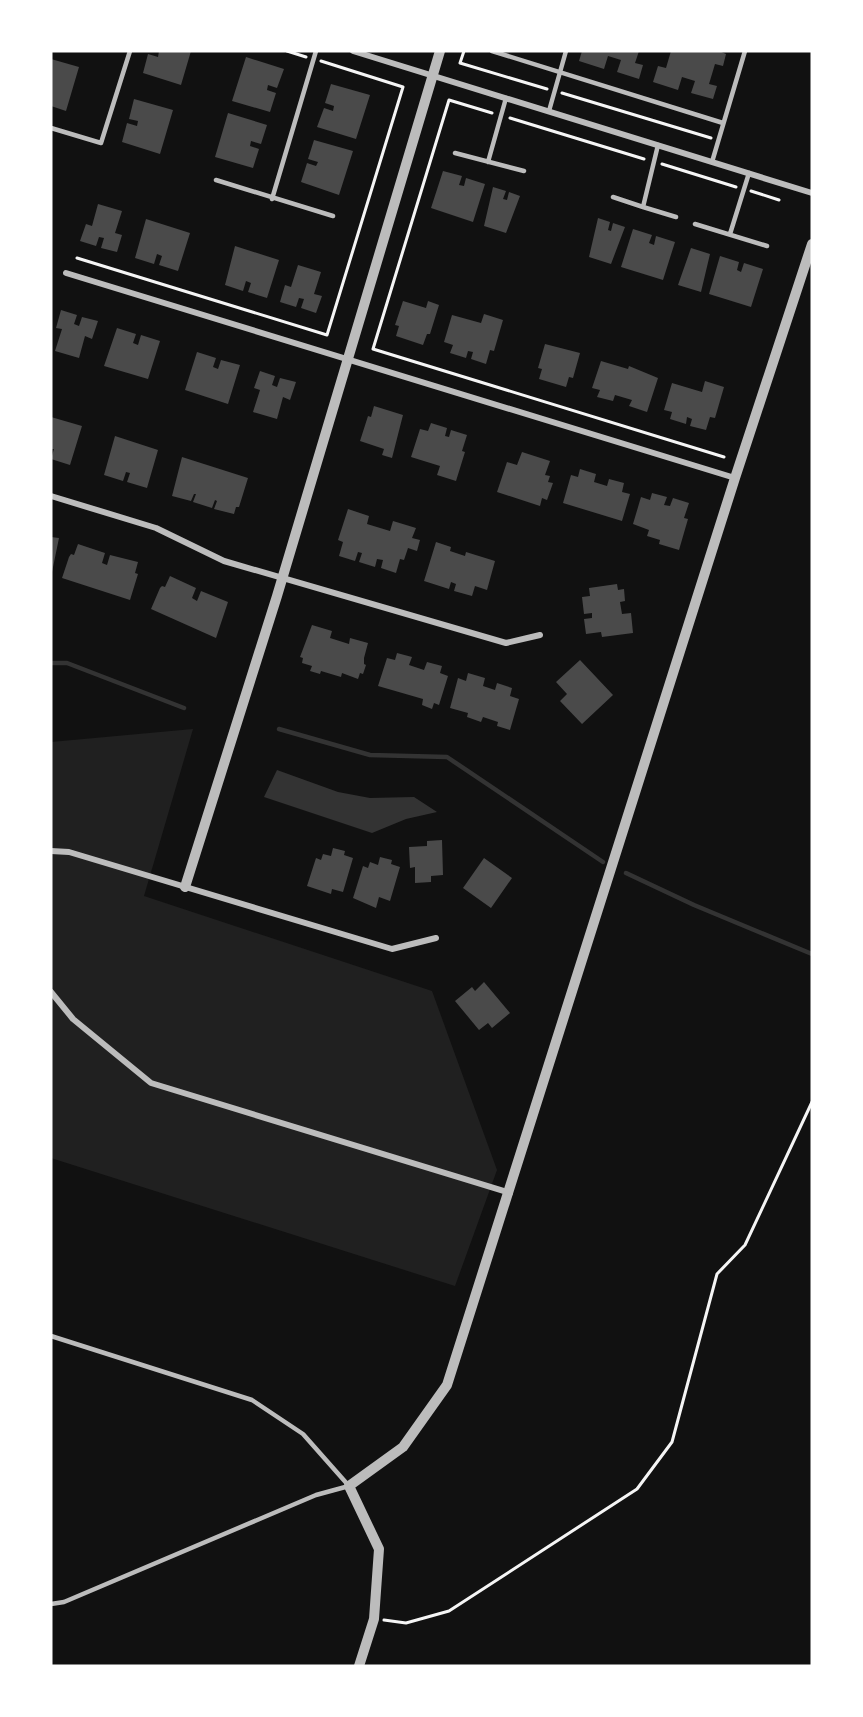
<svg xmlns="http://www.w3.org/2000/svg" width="863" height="1717" font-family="'Varela Round',sans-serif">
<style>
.green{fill:#202020}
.water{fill:#333}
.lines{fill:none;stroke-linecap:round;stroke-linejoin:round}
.stream{stroke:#333;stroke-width:4.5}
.building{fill:#4a4a4a}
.path{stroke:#f5f5f5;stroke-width:3}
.service{stroke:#bcbcbc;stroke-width:4.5}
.minor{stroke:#bcbcbc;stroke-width:6}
.tertiary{stroke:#bcbcbc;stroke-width:10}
</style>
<rect width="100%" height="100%" fill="#111"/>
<path class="green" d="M193 729 144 896 432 991 497 1170 455 1286 51 1158V742Z"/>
<path class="water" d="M277 770 338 792 370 798 414 797 437 812 406 819 372 833 264 797Z"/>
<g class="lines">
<path class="stream" d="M51 663H67L184 708
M279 729 370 755 447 757 603 862
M626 873 694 905 812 954"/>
</g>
<path class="building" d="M159 51H191L181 85 143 73 148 54 158 57Z
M582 51H639L635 63 643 65 639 79 617 72 621 60 608 56 604 69 579 61Z
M671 51H719L726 54 723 66 715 64 709 84 717 86 713 99 691 93 695 81 682 77 678 90 653 82 658 66 666 68Z
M246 57 284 69 277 88 268 85 267 90 276 93 270 112 232 101Z
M51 59 79 67 66 111 51 106Z
M331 84 370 95 356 139 317 127 324 108 333 111 334 106 325 103Z
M134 99 173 110 160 154 122 142 127 123 137 126 138 121 129 119Z
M228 113 267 125 261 144 251 141 250 146 259 149 253 168 215 157Z
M314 140 353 151 339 195 301 182 307 163 316 166 318 162 308 159Z
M443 171 462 176 459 185 464 186 466 178 485 184 473 222 431 208Z
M493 187 506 191 503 199 507 200 509 192 520 196 506 233 484 226Z
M98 204 122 211 115 233 122 235 117 252 101 248 104 238 99 237 96 246 80 241 86 224 92 226Z
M598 218 610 222 608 230 611 231 613 223 625 227 611 264 589 257Z
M146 219 190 233 178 271 159 265 162 256 157 254 154 264 135 258Z
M633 229 652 235 649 243 654 245 656 236 675 242 663 280 621 267Z
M235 246 279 260 267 298 248 292 251 283 246 281 243 291 225 285Z
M691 248 710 254 701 292 678 285Z
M720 256 739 262 737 270 741 272 744 263 763 269 751 307 709 294Z
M298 265 321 272 314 294 322 296 316 313 301 308 304 299 299 298 296 307 280 302 285 285 291 287Z
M403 301 426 308 428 301 439 305 430 334H427L423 345 396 336 399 326 395 325Z
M61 310 77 315 74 324 79 326 82 317 98 321 92 339 85 336 79 358 55 351 62 329 56 328Z
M484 314 503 320 494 351 490 350 486 364 471 359 473 352 468 351 466 358 450 353 453 345 444 342 452 315 481 323Z
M117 328 136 334 133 343 138 345 141 335 160 341 148 379 104 366Z
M545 344 580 353 573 378 569 377 566 387 539 379 542 369 538 368Z
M197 352 216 358 213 367 218 369 221 360 240 365 228 404 185 390Z
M601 361 628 369 629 366 658 378 647 412 629 406 632 400 615 395 613 401 597 397 600 390 592 388Z
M260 371 275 376 272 385 277 387 280 378 296 382 290 400 283 397 277 419 253 412 260 390 254 388Z
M705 381 724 387 715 418 710 417 706 430 690 426 692 419 687 417 686 424 670 419 672 412 664 410 672 383 702 392Z
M374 406 403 415 392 458 382 455 384 449 360 441 368 416 371 417Z
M51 417 82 426 70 465 51 459 54 449H51Z
M431 423 447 428 445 436 449 437 451 430 467 435 462 451 465 452 456 481 437 475 440 466 411 457 420 429 428 431Z
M115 436 158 450 147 488 127 482 130 473 126 472 123 481 104 475Z
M522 452 550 461 545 475 550 476 548 482 553 483 547 500 542 498 540 506 497 492 507 462 517 465Z
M182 457 248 478 239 507H236L234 514 214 509 217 501 215 500 212 508 193 502 196 494H194L191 501 172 496Z
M580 469 596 474 594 482 607 486 609 479 624 483 622 492 630 494 622 521 563 503 571 475 578 477Z
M652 493 667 497 664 505 670 506 673 498 689 503 684 518 688 519 679 550 659 544 660 540 647 536 649 530 633 524 641 497 650 500Z
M348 509 369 516 367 524 390 531 393 521 416 528 412 538 420 540 417 551 408 548 404 560 400 559 396 573 381 568 383 560 377 559 375 567 359 562 362 553 358 552 355 561 339 556 343 542 338 540Z
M51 537 59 538 52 572H51Z
M436 542 451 547 450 551 465 556 466 552 495 561 487 590 475 586 472 596 454 591 456 584 451 582 449 589 424 581Z
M78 544 105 553 102 563 107 565 110 555 138 562 135 573 138 574 130 600 62 578 69 557 71 554 74 555Z
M170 576 196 588 192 598 197 601 201 591 228 602 216 638 151 609 160 588 162 586 165 587Z
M617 584 618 590 624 589 625 601 620 602 622 614 631 613 633 633 602 637 601 632 586 634 584 619 592 618V613L584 614 582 597 590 596 589 588Z
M312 625 332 631 330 638 349 644 350 638 368 643 364 658V664L366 665 363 674 360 673 358 679 342 673 341 677 321 671 320 674 310 671 312 666 302 663 303 658 300 657Z
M397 653 412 657 409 665 424 670 427 662 442 666 440 673 448 676 439 705 434 703 432 709 422 705 423 699 378 686 387 658 395 660Z
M580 660 613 695 582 724 560 701 567 694 556 682Z
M468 673 485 678 483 686 495 690 497 683 512 688 510 696 519 699 510 730 497 726 498 722 483 717 481 722 467 717 468 713 450 708 458 678 466 681Z
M442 840 443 875 431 876V882L415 883V867L410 868 409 847 427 846V841Z
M333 848 345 851 344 855 353 858 343 892 332 889 331 894 307 886 316 858 321 860 323 854 331 856Z
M380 857 392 860 391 864 400 867 390 901 379 897 376 908 353 898 363 866 368 868 370 862 378 865Z
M484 858 512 878 491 908 463 888Z
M484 982 510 1013 492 1028 488 1023 479 1030 455 1001 472 987 475 991Z"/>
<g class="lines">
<path class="path" d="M287 51 306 57
M464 51 460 63 547 89
M562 93 711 138
M492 113 449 100 373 349 724 457
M510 118 644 159
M662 164 736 187
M751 191 779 200
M77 258 327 335 403 87 321 61
M384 1620 406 1623 449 1611 637 1489 672 1442 717 1274 745 1245 812 1102"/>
<path class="service" d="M492 51 723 123
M549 111 566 51
M51 128 101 143 130 51
M455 153 524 171
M488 162 506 98
M712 162 745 51
M216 180 333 216
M613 197 643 207 658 145
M272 199 316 51
M643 207 676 217
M695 224 767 246
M730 234 749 173
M51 1336 252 1400 303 1434 349 1486 316 1495 64 1602 51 1604"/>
<path class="minor" d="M353 51 812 193
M66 273 735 478
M51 496 156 528 224 561 506 643 540 635
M51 851 69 852 392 949 436 938
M51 992 73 1019 151 1083 510 1193"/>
<path class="tertiary" d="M185 887 277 596 440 51
M359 1666 374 1619 379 1549 349 1486 403 1447 447 1385 735 478 812 244"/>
</g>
<rect width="863" height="1717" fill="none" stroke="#ffffff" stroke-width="105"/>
</svg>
